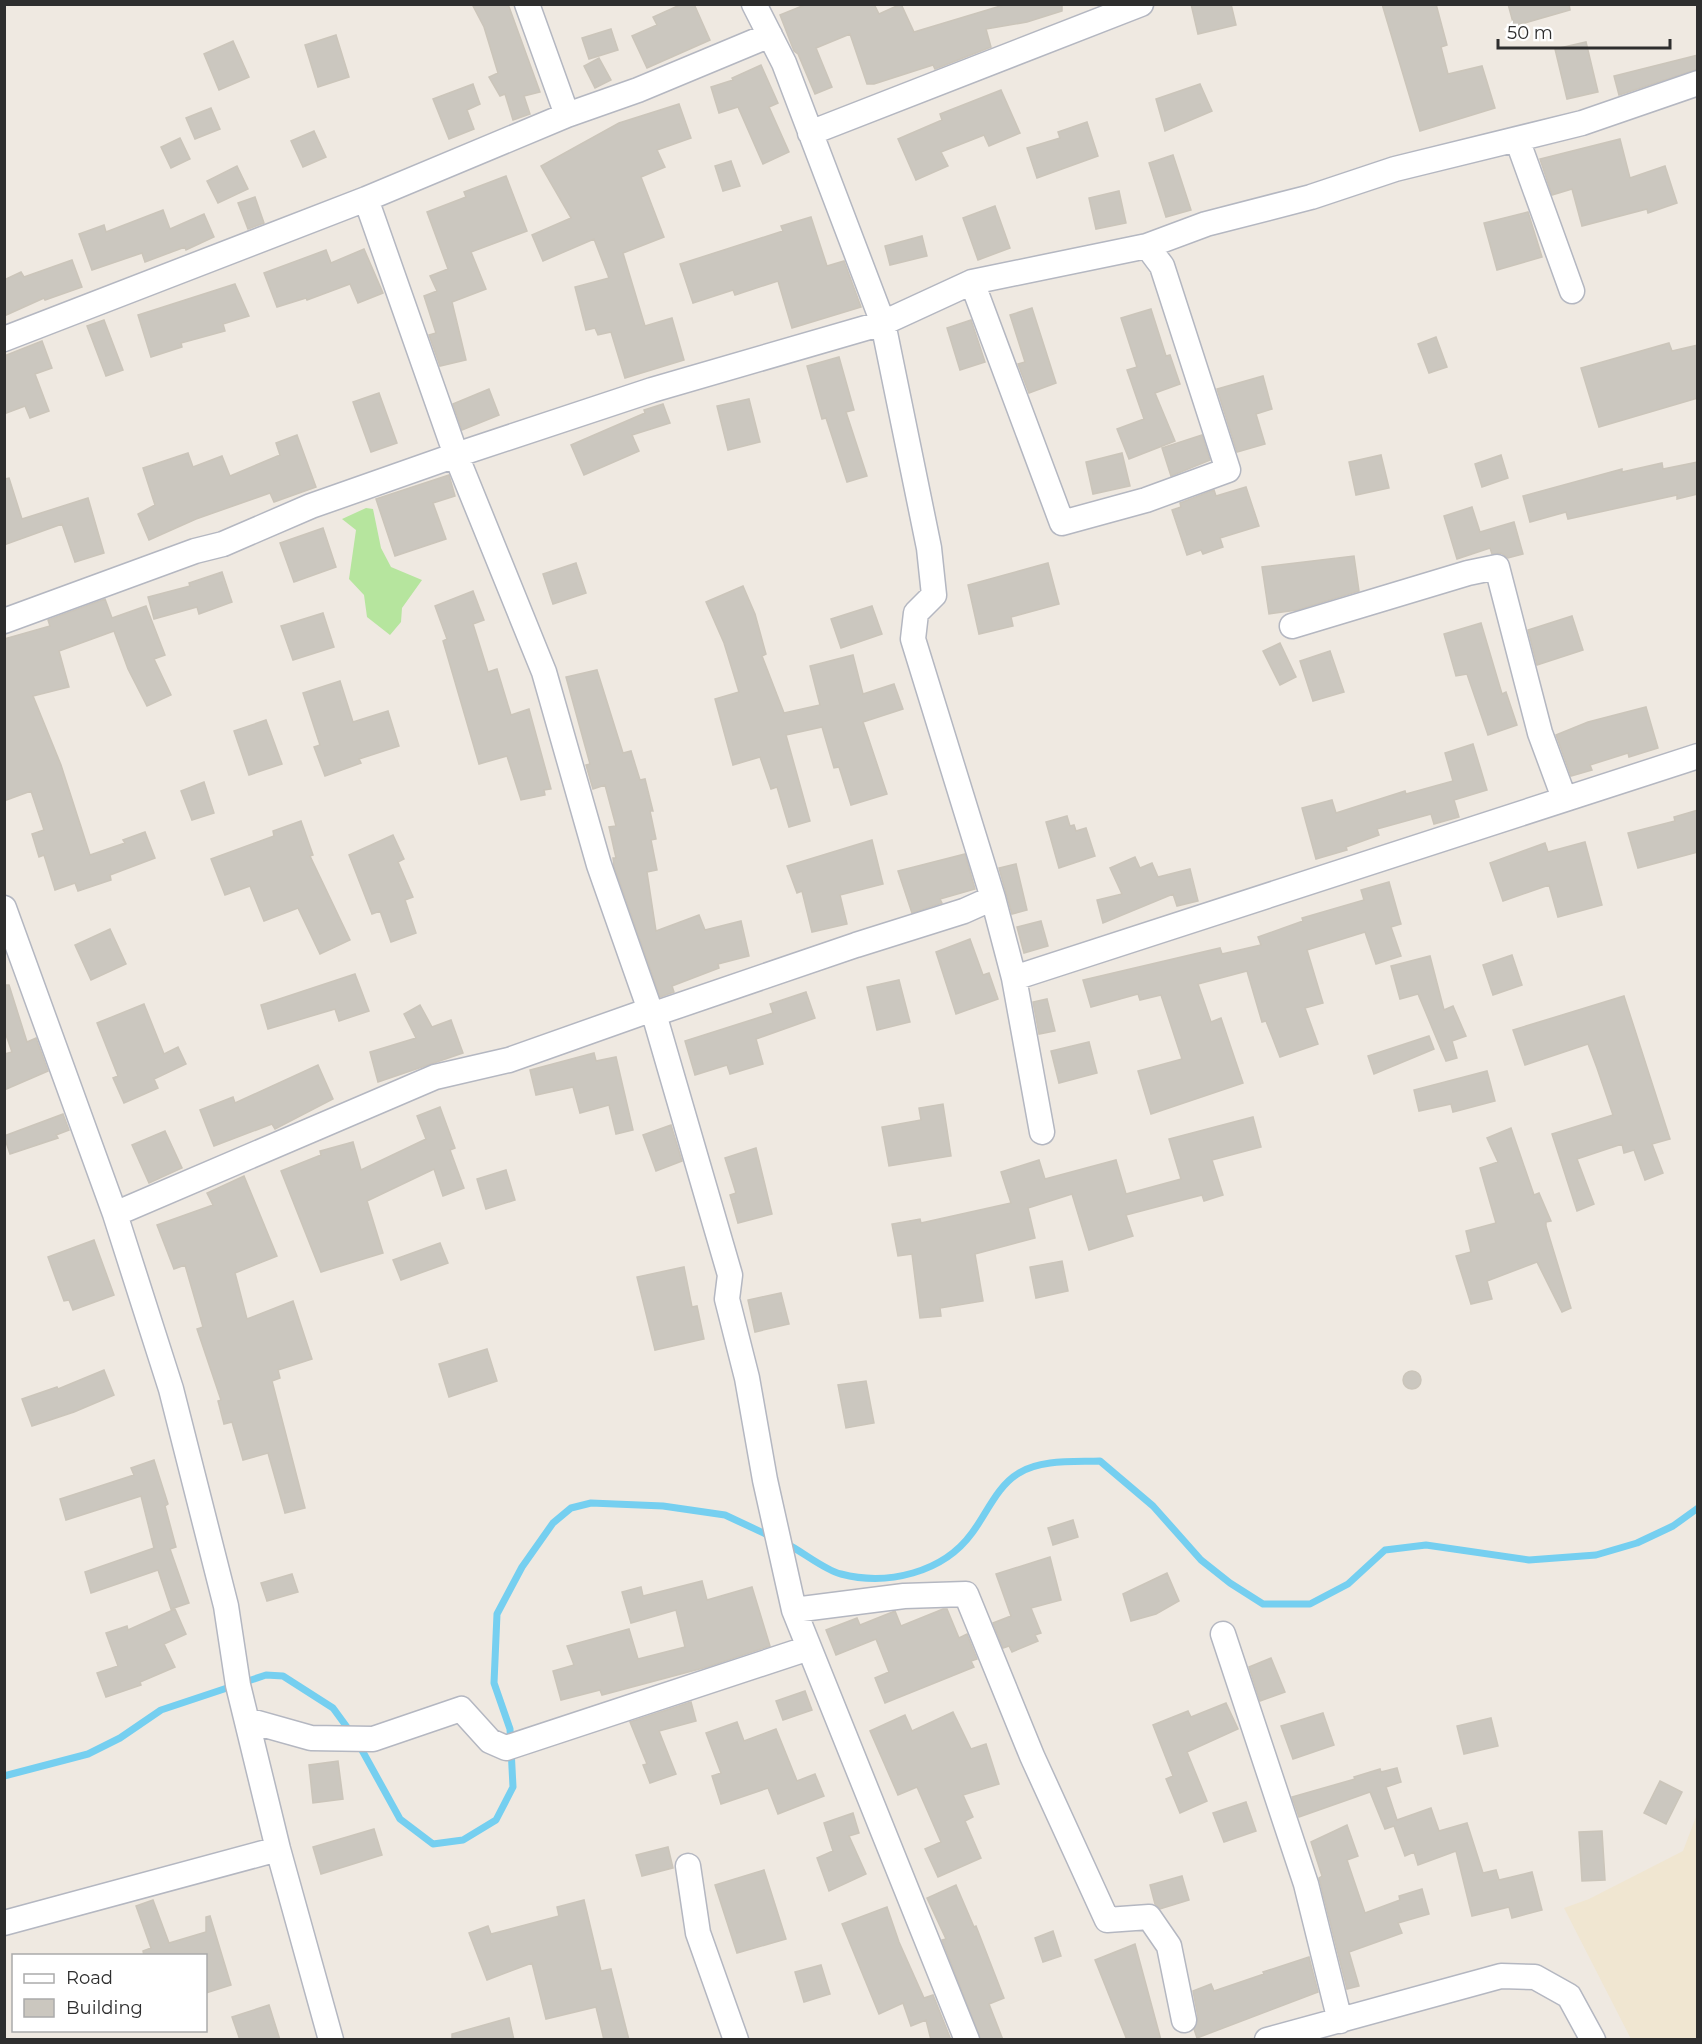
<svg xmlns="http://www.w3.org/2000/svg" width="1702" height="2044" font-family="Montserrat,sans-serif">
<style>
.education{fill:#f0e6d1}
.green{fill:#b6e59e}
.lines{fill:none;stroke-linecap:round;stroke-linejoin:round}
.stream{stroke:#75cff0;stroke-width:7}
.building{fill:#cbc7bf;stroke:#cbc5ba;stroke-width:1.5}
.minor-casing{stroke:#b4b7c1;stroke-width:27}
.minor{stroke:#fff;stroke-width:24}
</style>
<rect width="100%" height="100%" fill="#efe9e1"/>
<path class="education" d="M1697 1814V2039H1631L1564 1908 1589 1899 1683 1851Z"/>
<path class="green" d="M366 508 373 509 381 548 391 567 422 580 402 608 401 622 390 635 367 617 364 595 349 579 356 530 342 519Z"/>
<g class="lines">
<path class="stream" d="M785 1543C802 1551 824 1570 841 1574 887 1586 943 1573 972 1533 987 1513 997 1486 1019 1473 1041 1459 1075 1462 1100 1461L1153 1506 1201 1560 1230 1583 1263 1604H1310L1348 1584 1385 1550 1426 1545 1529 1560 1596 1555 1637 1543 1673 1526 1698 1508
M358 1743 400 1819 433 1844 463 1840 496 1820 513 1787 510 1729 494 1683 497 1614 522 1567 553 1523 571 1508 591 1503 663 1506 725 1515 772 1537
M4 1776 88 1754 120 1738 161 1710 266 1675 283 1676 333 1708 352 1734"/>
</g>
<path class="building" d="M472 4H508L540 92 524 96 530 114 513 120 505 94 500 96 489 77 498 73 484 27Z
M682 4H694L710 40 647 68 632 36 657 25 653 17Z
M807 4H874L879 14 901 4 914 32 1007 4H1062V11L1027 22 986 29 991 47 935 69 933 65 874 84H867L850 34 816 48 832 87 815 94 798 54 794 51 780 15Z
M1191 4H1231L1236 25 1198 34Z
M1382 4H1436L1447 45 1441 47 1448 74 1482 66 1495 108 1420 131Z
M1508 4H1569L1570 10 1514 26Z
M611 29 618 50 589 59 582 38Z
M336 35 349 77 318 87 305 45Z
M233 41 249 77 219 90 204 54Z
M1586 42 1598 92 1567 99 1555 49Z
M1698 55V69L1619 95 1614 76Z
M599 58 611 80 595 88 584 66Z
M761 65 778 103 769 107 789 152 763 164 738 107 719 113 711 87 733 80 732 78Z
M473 84 480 104 467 110 474 129 449 139 433 99Z
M1200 84 1212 111 1165 131 1156 99Z
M1001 90 1020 133 989 146 984 135 941 152 948 166 916 180 898 139 942 120 940 114Z
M679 104 691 138 657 150 665 167 641 177 664 237 623 253 645 326 672 318 684 360 625 378 611 332 598 335 595 328 586 330 575 287 609 278 594 239 543 261 532 235 571 218 541 166 619 123Z
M211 108 220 129 195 139 186 118Z
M1087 122 1098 156 1037 178 1027 148 1060 138 1058 132Z
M314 131 326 157 303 167 291 141Z
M180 138 190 159 171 168 161 147Z
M1620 139 1630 178 1665 166 1677 203 1648 213 1647 209 1582 226 1572 189 1552 195 1540 159Z
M1173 155 1191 210 1166 217 1149 163Z
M731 161 740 186 723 191 715 166Z
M237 166 248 189 218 203 207 181Z
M506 176 527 231 471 252 486 289 452 302 466 360 440 366 429 335 436 333 424 296 437 291 430 276 448 269 427 212 466 197 464 192Z
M1119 191 1126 223 1096 229 1089 198Z
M255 197 264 223 248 229 238 203Z
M995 206 1010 248 978 260 963 218Z
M163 210 170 229 204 214 214 237 186 250 185 247 145 262 142 253 92 270 79 234 104 225 106 232Z
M1528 212 1542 257 1497 270 1484 223Z
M811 217 827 266 844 261 861 307 792 328 778 281 735 295 733 290 693 303 680 264 783 231 781 226Z
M922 236 927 256 890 265 885 246Z
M364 249 383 293 358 303 350 284 307 300 306 298 277 307 264 273 326 250 331 263Z
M72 260 82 287 45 300 44 298 4 316V280L21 272 24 277Z
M235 284 249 316 223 324 225 331 181 343 182 347 151 357 138 315Z
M1032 308 1056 383 1029 393 1018 364 1025 362 1010 315Z
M1151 309 1166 356 1170 355 1180 384 1155 393 1175 441 1129 459 1117 429 1144 419 1127 370 1137 367 1121 318Z
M104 320 123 370 106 376 87 326Z
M971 320 985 362 960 370 947 328Z
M1436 337 1447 367 1429 373 1418 344Z
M42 341 52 368 35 374 49 411 30 418 25 406 4 414V356Z
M1669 343 1672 351 1698 345V398L1599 427 1581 368Z
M839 357 854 410 846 412 867 476 847 482 826 418 822 419 807 366Z
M1263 376 1272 409 1256 414 1265 444 1237 452 1217 389Z
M489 389 499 415 462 430 453 404Z
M379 393 397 443 371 452 353 402Z
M749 399 760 442 728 450 717 406Z
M663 404 670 423 632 435 639 451 584 475 571 445 645 413 644 410Z
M297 435 316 487 274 502 270 493 196 519 149 540 138 514 155 505 143 468 188 453 193 467 222 456 230 476 280 455 276 443Z
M1202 435 1210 460 1171 476 1162 448Z
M1122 453 1130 486 1093 494 1086 462Z
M1381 455 1389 488 1356 495 1349 462Z
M1501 455 1508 478 1482 487 1475 464Z
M1698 462V494L1677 499V495L1568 519 1566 512 1530 522 1523 496 1622 469V472L1662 463 1663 469Z
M449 475 455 496 433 503 446 539 395 556 376 499Z
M9 478 22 519 88 498 104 553 75 562 62 524 4 545V479Z
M1246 487 1259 526 1220 538 1223 547 1203 554 1201 550 1187 555 1172 510 1181 507 1180 503 1214 490 1216 496Z
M1472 507 1480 532 1514 522 1523 554 1508 558 1501 553 1492 554 1490 548 1457 559 1444 516Z
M323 528 336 567 294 582 280 543Z
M1354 556 1359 591 1297 610 1269 614 1262 567Z
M576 563 586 593 553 604 543 574Z
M1048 563 1059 604 1011 617 1013 626 979 634 968 585Z
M222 572 232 602 199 614 197 607 154 619 148 597 190 586 189 583Z
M743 586 755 614 766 654 762 656 784 713 820 705 810 666 853 655 863 694 894 684 903 709 863 722 887 794 851 805 839 767 834 768 822 727 786 735 810 821 789 827 777 787 771 789 760 757 733 765 715 699 739 692 724 643 706 602Z
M473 591 484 620 473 624 488 672 497 669 511 715 529 709 551 789 544 790 545 795 521 800 507 756 479 764 443 641 447 639 435 606Z
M105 599 112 618 146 606 165 655 154 659 171 695 147 706 128 669 114 631 59 651 69 687 33 696 61 765 90 855 125 843 123 840 145 832 155 858 110 875 111 880 78 891 75 883 55 890 44 855 39 857 32 834 44 830 31 791 4 801V639L50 626 48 620Z
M872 606 882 634 841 648 831 619Z
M323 613 334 647 293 660 281 626Z
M1572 616 1583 650 1537 665 1528 630Z
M1481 623 1502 694 1506 692 1517 725 1488 735 1467 674 1456 676 1444 634Z
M1280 643 1296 677 1280 685 1263 651Z
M1330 651 1344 692 1313 701 1300 661Z
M597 670 623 753 631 751 640 780 645 779 653 811H650L656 839 651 840 657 870 647 872 656 931 699 915 705 930 741 921 749 956 718 964 719 968 672 986 674 992 660 997 614 866 613 858H616L609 827 616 826 605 785 593 789 586 765 590 764 566 677Z
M340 681 353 722 388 711 399 746 359 759 361 763 325 776 314 747 320 745 303 693Z
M1646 707 1658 748 1629 757 1628 753 1590 765 1592 770 1571 776 1556 735 1588 722Z
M266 720 282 764 249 775 234 731Z
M1473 744 1487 790 1454 800 1459 817 1434 824 1431 814 1377 829 1379 835 1346 847 1347 850 1316 859 1302 808 1332 800 1336 813 1405 791 1406 794 1453 781 1445 753Z
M204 782 214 813 192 820 181 791Z
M1698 810V852L1638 868 1628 833 1675 821 1674 817Z
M1067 816 1070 826 1074 825 1076 831 1086 828 1095 856 1059 868 1046 822Z
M301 821 313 855 310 856 350 940 320 954 298 908 264 921 250 886 225 895 211 859 274 836 273 831Z
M393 835 404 859 398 862 413 897 405 900 416 933 391 942 380 911 372 914 349 855Z
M872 840 883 884 840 895 847 924 812 932 802 891 797 893 787 866Z
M1585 842 1602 905 1558 917 1549 885 1503 901 1490 863 1545 843 1548 852Z
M965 854 975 889 940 899 942 903 912 913 898 871Z
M1135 857 1140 868 1152 863 1158 877 1190 869 1198 901 1177 906 1173 894 1103 923 1097 900 1122 894 1110 868Z
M1016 864 1027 910 1012 914 999 868Z
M1389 882 1401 924 1391 927 1401 956 1376 964 1365 932 1307 950 1323 1003 1305 1008 1318 1044 1280 1057 1266 1021 1262 1022 1247 971 1198 984 1211 1022 1221 1018 1243 1083 1151 1114 1138 1071 1182 1059 1161 995 1140 1000 1138 994 1091 1007 1083 980 1220 948 1222 954 1261 945 1258 937 1303 921 1302 918 1364 900 1361 890Z
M1041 921 1048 946 1024 953 1017 927Z
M110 929 126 964 91 980 75 945Z
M970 939 983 975 989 973 998 999 956 1014 936 952Z
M1512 955 1522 985 1493 995 1483 965Z
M1430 956 1444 1010 1453 1006 1466 1036 1452 1041 1457 1058 1446 1061 1418 994 1400 999 1391 966Z
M355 974 369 1011 339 1021 335 1009 268 1029 261 1005Z
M899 980 910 1022 877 1030 867 987Z
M4 985H9L27 1042 36 1038 48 1071 4 1090V1054L12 1052 4 1029Z
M806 992 815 1018 756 1039 763 1064 730 1074 727 1065 695 1075 685 1041 773 1013 770 1004Z
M1624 996 1670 1139 1652 1144 1663 1173 1645 1180 1634 1150 1624 1153 1622 1144 1577 1159 1594 1204 1577 1211 1552 1134 1613 1115 1597 1068 1588 1044 1525 1065 1513 1030Z
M1047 999 1055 1031 1039 1034 1033 1002Z
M144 1004 164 1054 178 1047 186 1064 154 1079 158 1088 124 1103 113 1078 118 1076 97 1023Z
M420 1005 432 1027 451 1020 463 1053 378 1082 370 1052 416 1038 404 1014Z
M1429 1036 1434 1049 1374 1074 1368 1056Z
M1089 1042 1097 1073 1059 1083 1051 1051Z
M594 1053 596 1061 616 1057 633 1130 616 1134 609 1105 580 1113 573 1087 536 1095 530 1070Z
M318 1065 333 1099 275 1129 272 1124 214 1146 200 1110 233 1097 235 1103Z
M1487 1071 1495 1101 1453 1112 1451 1104 1419 1111 1414 1090Z
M943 1104 951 1156 889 1166 882 1127 921 1120 919 1108Z
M440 1107 455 1148 450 1150 464 1188 443 1196 434 1169 367 1201 383 1253 321 1272 281 1171 321 1155 320 1151 353 1142 361 1170 426 1139 417 1116Z
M63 1114 69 1130 56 1135 58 1138 10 1154 4 1136Z
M1253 1117 1261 1147 1212 1160 1223 1195 1204 1201 1202 1195 1126 1215 1133 1236 1089 1250 1072 1194 1028 1208 1035 1238 975 1254 983 1301 940 1308 941 1316 920 1318 912 1254 898 1256 892 1224 920 1219 921 1223 1011 1203 1001 1172 1039 1160 1045 1179 1116 1160 1126 1194 1181 1179 1169 1139Z
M671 1125 682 1161 656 1171 643 1135Z
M1511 1128 1534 1195 1539 1193 1551 1221 1546 1222V1226L1571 1308 1562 1312 1537 1262 1487 1281 1492 1299 1471 1304 1456 1256 1471 1252 1466 1231 1496 1223 1480 1168 1498 1162 1487 1138Z
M165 1131 182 1168 149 1183 132 1145Z
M756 1148 772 1214 738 1223 730 1195 736 1193 725 1158Z
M506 1170 515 1200 486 1209 477 1179Z
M244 1176 277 1256 235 1273 247 1319 293 1301 312 1359 278 1370 280 1378 272 1381 305 1508 285 1513 268 1453 243 1460 232 1422 224 1424 218 1401 221 1400 197 1329 203 1327 185 1265 174 1269 157 1225 213 1205 207 1193Z
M94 1240 114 1295 73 1310 69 1300 64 1301 48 1257Z
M440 1243 448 1263 401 1280 393 1260Z
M1062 1261 1068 1291 1036 1298 1030 1267Z
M684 1267 692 1307 697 1306 704 1339 655 1350 637 1277Z
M781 1293 789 1324 755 1332 748 1300Z
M487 1349 497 1381 449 1397 439 1364Z
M104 1370 114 1395 74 1412 32 1426 22 1399 57 1387 58 1389Z
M1403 1380a9 9 0 1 1 18 0a9 9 0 1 1-18 0Z
M866 1381 874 1423 846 1428 838 1385Z
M154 1460 168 1504 165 1506 176 1547 170 1549 189 1603 171 1609 158 1570 91 1593 85 1572 154 1548 141 1496 66 1520 60 1499 134 1475 131 1468Z
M1073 1520 1078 1537 1053 1545 1048 1528Z
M1050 1557 1061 1600 1031 1608 1041 1633 1035 1635 1038 1641 1012 1652 1009 1646 1003 1648 993 1623 1011 1616 996 1574Z
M1167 1573 1179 1601 1156 1614 1131 1621 1123 1594Z
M292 1574 298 1592 267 1601 261 1583Z
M702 1581 707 1600 752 1587 770 1646 707 1667 602 1695 600 1690 561 1700 553 1671 574 1665 567 1646 629 1629 638 1659 685 1647 676 1610 631 1623 622 1592 641 1587 643 1596Z
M175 1609 186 1634 164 1644 175 1667 140 1682 141 1685 106 1697 97 1673 118 1666 106 1633 127 1626 128 1630Z
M943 1609H947L959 1638 967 1634 977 1659 971 1661 974 1667 885 1703 875 1678 889 1672 876 1639 836 1655 826 1630 857 1618 860 1625 895 1611 901 1626Z
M1271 1658 1285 1692 1260 1701 1249 1667Z
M805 1691 812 1710 783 1720 776 1701Z
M691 1702 696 1721 659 1731 676 1774 650 1783 643 1765 647 1764 630 1722Z
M1226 1703 1238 1729 1187 1752 1207 1801 1180 1813 1166 1779 1173 1776 1153 1725 1188 1711 1191 1717Z
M953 1712 971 1749 986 1744 999 1784 963 1795 973 1817 965 1821 981 1858 938 1877 925 1849 941 1842 917 1787 898 1795 870 1731 905 1715 912 1731Z
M1323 1713 1334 1745 1293 1759 1281 1726Z
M1491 1718 1498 1746 1464 1754 1457 1726Z
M737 1722 744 1741 776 1729 797 1781 815 1774 824 1796 778 1814 768 1788 721 1804 712 1776 721 1773 706 1733Z
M338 1761 343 1799 313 1803 309 1765Z
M1397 1768 1401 1782 1386 1787 1397 1820 1431 1808 1439 1831 1467 1823 1483 1873 1496 1870 1499 1880 1532 1872 1542 1910 1512 1918 1509 1907 1472 1916 1456 1851 1418 1865 1414 1852 1405 1856 1394 1826 1385 1829 1370 1792 1299 1817 1292 1797 1355 1779 1354 1777 1380 1769 1381 1772Z
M1660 1781 1682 1792 1666 1824 1644 1813Z
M1246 1802 1256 1831 1224 1842 1213 1813Z
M853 1813 859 1833 849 1836 866 1874 829 1891 817 1858 833 1851 824 1823Z
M1347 1825 1358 1856 1347 1860 1365 1913 1400 1900 1399 1896 1422 1889 1429 1914 1398 1923 1402 1933 1349 1952 1359 1986 1347 1989 1319 1878 1322 1876 1311 1842Z
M374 1829 382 1855 321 1874 313 1847Z
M1602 1831 1605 1880 1582 1881 1579 1832Z
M668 1847 673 1868 642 1876 636 1855Z
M764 1870 786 1939 737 1953 715 1885Z
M1182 1876 1189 1900 1160 1909 1155 1904 1150 1885Z
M956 1885 974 1927 976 1926 1004 1998 989 2004 1003 2040H981L942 1940 946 1939 927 1898Z
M153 1900 169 1943 206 1932V1917L210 1916 231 1985 206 1993V1956H144L143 1951 151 1948 136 1906Z
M584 1900 601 1971 611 1969 629 2040H604L596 2007 546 2019 532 1963 487 1980 469 1933 488 1926 491 1934 559 1916 557 1907Z
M887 1907 899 1942 924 1998 933 1995 951 2040H931L926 2020 911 2026 903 2003 879 2014 842 1924Z
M1053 1931 1061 1956 1043 1962 1035 1938Z
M1135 1944 1161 2040H1127L1095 1960Z
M1309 1957 1318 1992 1197 2038 1194 2029 1198 2017 1193 1991 1211 1984 1214 1991 1264 1974 1263 1972Z
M821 1965 830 1994 804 2002 795 1972Z
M269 2005 280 2040H240L232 2017Z
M509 2018 514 2040H452V2034Z"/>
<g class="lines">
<defs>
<path id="minor" d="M527 4 567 115
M754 4 784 63 883 323 929 548 934 595 916 613 913 639 993 898 1014 978 1042 1132
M810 133 1141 4
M1517 139 1572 291
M366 199 456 455 544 672 599 865 650 1010
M972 282 1062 523 1146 500 1228 470 1162 266 1147 246
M4 339 366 199 567 115 638 90 770 35
M4 621 195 551 223 544 311 506 456 455 652 390 883 323 972 282 1147 246 1206 224 1311 197 1395 169 1582 123 1698 83
M1292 626 1468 573 1497 567 1540 733 1564 798
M4 908 115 1214 171 1389 226 1606 238 1685 278 1849 331 2040
M1014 978 1698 756
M654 1014 730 1275 727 1299 747 1378 765 1480 794 1610 967 2040
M115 1214 435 1077 509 1060 650 1010 654 1014 856 945 964 911 993 898
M794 1610 904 1596 966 1594 1032 1756 1107 1920 1149 1917 1169 1946 1184 2020
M1223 1634 1306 1884 1340 2021
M247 1720 311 1738 373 1739 461 1709 490 1741 506 1748 809 1648
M688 1866 698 1933 736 2040
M4 1923 278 1849
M1267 2040 1501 1976 1535 1977 1569 1996 1593 2040"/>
</defs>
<use href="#minor" class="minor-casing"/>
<use href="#minor" class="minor"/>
</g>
<rect width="1702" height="2044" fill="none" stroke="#2e2e2e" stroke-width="12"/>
<rect x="12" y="1954" width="195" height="78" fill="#ffffff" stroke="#ababab" stroke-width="1.5"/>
<rect x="24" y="1974" width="30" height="9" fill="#ffffff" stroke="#ababab" stroke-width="1.5"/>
<text x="66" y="1984" font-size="18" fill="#2e2e2e">Road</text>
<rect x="24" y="1999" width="30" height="18" fill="#cbc7bf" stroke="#ababab" stroke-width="1.5"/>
<text x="66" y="2014" font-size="18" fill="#2e2e2e">Building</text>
<path d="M1498 39v9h172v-9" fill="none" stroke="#2e2e2e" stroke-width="3"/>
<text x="1507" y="39" font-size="18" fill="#2e2e2e" stroke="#ffffff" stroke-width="4.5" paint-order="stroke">50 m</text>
</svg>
